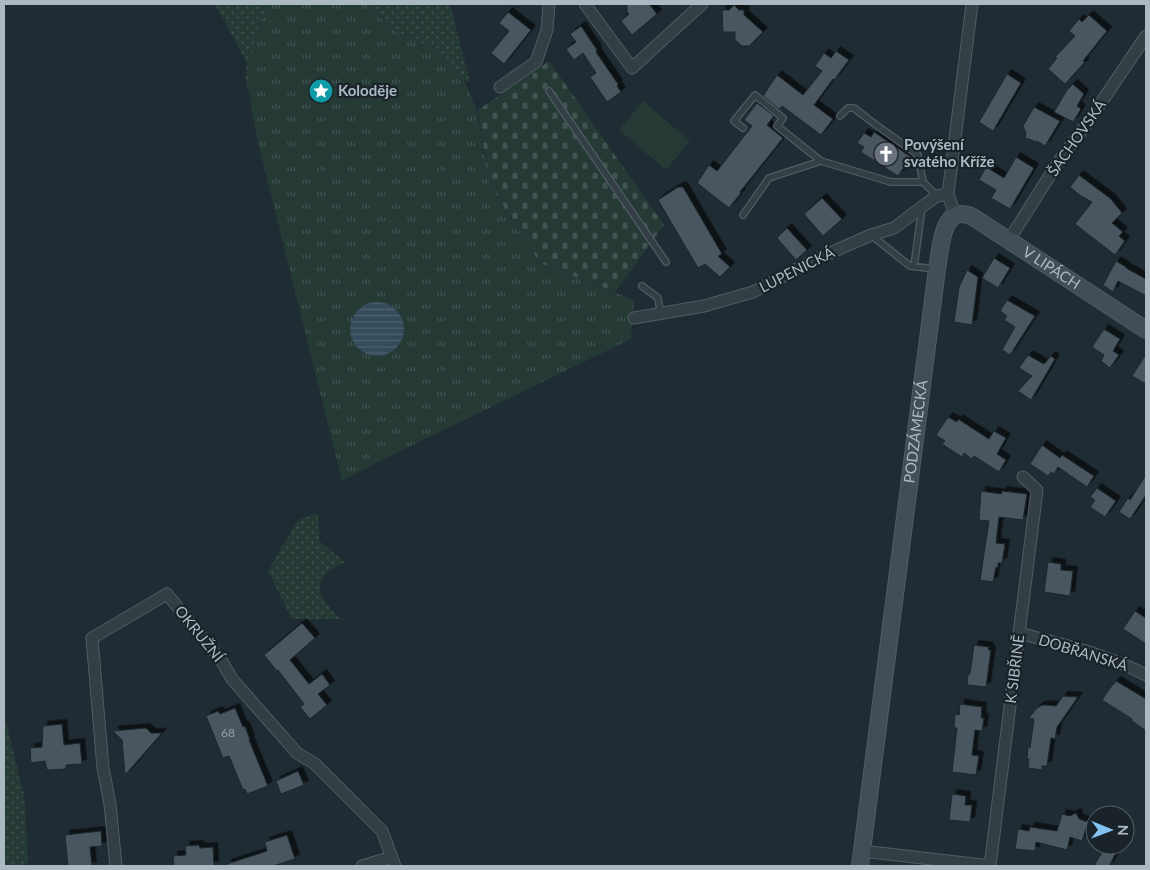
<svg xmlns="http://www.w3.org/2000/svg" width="1150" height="870" font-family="Lato,sans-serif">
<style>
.grass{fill:url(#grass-dots)}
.cemetery{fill:url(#cemetery-stones)}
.park{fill:url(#park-tufts)}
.pitch{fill:#253935}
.water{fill:url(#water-rules)}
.building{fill:#485760;stroke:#1b252b;filter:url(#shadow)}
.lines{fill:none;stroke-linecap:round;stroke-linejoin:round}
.lane-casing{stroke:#505c63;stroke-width:8}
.street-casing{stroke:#505c63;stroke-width:13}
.secondary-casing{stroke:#505c63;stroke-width:18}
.lane{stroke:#333e45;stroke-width:5.5}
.street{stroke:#333e45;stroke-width:11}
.secondary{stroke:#414e58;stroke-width:16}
.labels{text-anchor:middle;stroke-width:4.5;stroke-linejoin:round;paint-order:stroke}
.number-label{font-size:12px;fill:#94a0aa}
.poi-label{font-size:15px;font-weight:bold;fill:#adb9c2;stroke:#192329;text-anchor:start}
.street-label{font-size:15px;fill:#adb9c2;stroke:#192329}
</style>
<defs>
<pattern id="grass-dots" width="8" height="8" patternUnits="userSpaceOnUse" patternTransform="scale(1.25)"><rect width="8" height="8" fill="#253935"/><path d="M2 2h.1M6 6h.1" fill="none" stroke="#425451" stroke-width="1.8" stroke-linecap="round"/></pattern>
<pattern id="cemetery-stones" width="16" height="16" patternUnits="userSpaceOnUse" patternTransform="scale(1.25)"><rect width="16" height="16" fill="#253935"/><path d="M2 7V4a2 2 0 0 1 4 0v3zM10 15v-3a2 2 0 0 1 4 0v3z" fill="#425451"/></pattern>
<pattern id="park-tufts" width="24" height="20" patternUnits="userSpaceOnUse" patternTransform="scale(1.25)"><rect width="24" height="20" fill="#253935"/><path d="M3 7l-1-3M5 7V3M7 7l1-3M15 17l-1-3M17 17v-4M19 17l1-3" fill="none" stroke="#425451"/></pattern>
<pattern id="water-rules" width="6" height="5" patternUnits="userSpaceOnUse" patternTransform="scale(1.25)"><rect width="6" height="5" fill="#344b5b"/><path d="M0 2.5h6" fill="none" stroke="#4f6371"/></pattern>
<filter id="shadow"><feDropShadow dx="4.5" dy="-4.5" stdDeviation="0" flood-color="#0009"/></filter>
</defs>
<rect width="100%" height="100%" fill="#202c34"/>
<path class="grass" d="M215 4H269C251 31 252 66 250 97L245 78 247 65 244 57Z
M366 4H450L470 82 464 80 451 62 433 48 392 30Z
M318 513 319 541 345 562C341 564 335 567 331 570 308 586 326 606 341 619H292L268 571 298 520Z
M4 722H6L25 799 28 866H4Z"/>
<path class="cemetery" d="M549 61 664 225 615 292 540 263 489 184 478 110Z"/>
<path class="park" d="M269 4H366L392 30 433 48 451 62 464 80 477 111 489 184 540 263 634 300 631 339 382 460 342 481 257 138C255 125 251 110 250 95 250 65 252 30 269 4Z"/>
<path class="pitch" d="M643 101 690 141 666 170 619 130Z"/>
<path class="water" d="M350 329a27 27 0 1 1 54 0a27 27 0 1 1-54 0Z"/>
<path class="building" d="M627 4H649L657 14 632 35 621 21 629 14 627 12Z
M734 5 739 10H744V15L763 32 749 46H742L735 40V32H723L722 10H729Z
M508 12 531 30 504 64 491 53 509 31 499 23Z
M1089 15 1107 31 1083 61 1085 62 1065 84 1048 69 1057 58 1055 57 1075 36 1069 31 1079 19 1082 22Z
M581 26 597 50 596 52 618 84 617 86 621 92 607 102 590 77 596 73 583 53 574 60 566 49 576 42 570 34Z
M836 51 849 60 834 80 833 79 814 105 833 119 821 135 782 106 779 109 763 96 777 75 803 95 822 71 815 66 824 53 831 58Z
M1007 74 1021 83 993 131 979 122Z
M1073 84 1084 94 1077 106 1081 109 1073 122 1054 112 1067 90Z
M757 103 774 116 767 125 783 138 740 192 741 193 729 208 697 183 709 165 717 171 752 126 744 120Z
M1034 107 1060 121 1045 146 1037 141 1036 142 1032 140 1025 138 1026 133 1023 126Z
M874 132 911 157 898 176 861 152 864 147 857 143 864 133 871 137Z
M1016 157 1034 168 1010 209 991 198 996 190 979 180 986 167 1004 178Z
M1079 175 1111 199 1122 213 1112 223 1123 232 1119 236 1125 241 1115 255 1075 224 1092 202 1081 196 1070 187Z
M678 187H683L722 254 718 256 730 267 720 277 705 264 698 268 658 200Z
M822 198 842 219 823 236 804 214Z
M787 228 807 250 796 260 777 238Z
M994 258 1010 268 998 288 982 278Z
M1116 261 1126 267V268L1146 279V296L1118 281 1113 292 1103 285Z
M967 270 978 277 972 325 954 322 959 287Z
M1007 300 1035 316 1010 355 1002 350 1015 327 1004 320 1007 316 1000 311Z
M1104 329 1120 339 1113 351 1119 355 1110 368 1101 361 1104 355 1092 347Z
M1146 354V384L1132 376Z
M1028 355 1044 364 1051 356 1055 359 1031 400 1018 391 1032 376 1019 368Z
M948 417 957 422 958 419 989 439 994 431 1006 438 997 454 1006 460 999 472 974 456 972 459 964 453 962 457 942 444 945 441 936 435Z
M1042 445 1060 458 1062 455 1094 476 1087 487 1058 467 1054 474 1051 472 1048 476 1030 464Z
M1146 475V495L1130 519 1119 512 1128 498 1130 500Z
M1097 488 1116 501 1105 517 1090 507 1095 500 1090 497Z
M981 491 1001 494 1002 491 1027 494 1023 520 999 517 996 543 1005 544 1002 563H998V568L996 567 993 582 980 580 989 521 979 520Z
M1048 562 1061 564V570L1073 571 1070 596 1044 592Z
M1135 611 1146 618V644L1123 629Z
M302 623 315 638 290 660 309 684 322 674 330 685 318 694 327 705 310 719 300 707 304 704 278 670 277 671 264 655Z
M974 645 989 647 988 650H991L986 687 967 685 968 674H970Z
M1116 681 1146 699V731L1131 720 1132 719 1102 700 1113 684H1114Z
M1063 696 1078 697 1057 727 1055 739 1051 738 1047 766H1042V770L1028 768 1029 759H1027L1028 747 1030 748 1034 719 1029 718 1036 709 1040 706 1045 705 1056 706Z
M960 704 982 707 981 718H984L982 731 975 730 972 755 979 756 976 775 952 772 957 728H954L955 714 959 715Z
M235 708 243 727 245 726 250 740H249L268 786 247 794 245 789 243 790 229 756 223 758 206 716 218 711 220 714Z
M62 724 64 745 80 743 82 764 66 765V769L47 770 45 761 31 763 30 748 42 747 43 726Z
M146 728 151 733H162L125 775 122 740 113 731Z
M298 771 304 785 281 794 276 781Z
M952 794 966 796 965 805H972L970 822 949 820Z
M1076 813 1079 819 1088 822 1082 841 1070 837 1067 850 1036 842 1035 851 1015 849 1018 829 1029 831 1030 827 1057 831 1062 814 1070 816Z
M101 831 102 846 90 847 92 866H68L65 835Z
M287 835 295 859 273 866H227V864L267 851 265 842Z
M199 845 200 848 213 847 214 866H174L173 856 186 855 185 846Z
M1105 847 1116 853 1109 866H1094Z"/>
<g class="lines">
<defs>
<path id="lane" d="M549 91 666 262
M840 116 848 108H854L872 122 918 155 923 182
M743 128 734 121 755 95 783 118 777 126 821 161 891 182H923L937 196
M743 215 769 178 821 161
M871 235 910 266 935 269
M914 266 922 208
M642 286 658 298 660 310 662 313"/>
<path id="street" d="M585 4 632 68 702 4
M500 87 536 62 547 30 549 4
M955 215 948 194 972 4
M1009 240 1059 161 1088 122 1146 36
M634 318 704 306 753 292 814 260 871 235 894 228 923 206 937 196 948 194
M1019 633C1063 645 1106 654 1146 675
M862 851 991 866
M116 866 110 804 103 768 92 638 167 594 221 660 232 679 297 753 314 763 382 831 395 866
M362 866 392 857
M990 866 1037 490 1023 477"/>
<g id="secondary">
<path id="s1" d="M860 866 937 269C941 249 941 202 973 217L1146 330"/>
</g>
</defs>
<use href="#lane" class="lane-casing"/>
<use href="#street" class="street-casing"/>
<use href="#secondary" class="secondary-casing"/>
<use href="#lane" class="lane"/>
<use href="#street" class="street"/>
<use href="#secondary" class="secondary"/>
</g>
<defs>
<symbol id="sight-disc" viewBox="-11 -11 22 22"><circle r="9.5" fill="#0f9aa8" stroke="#192329"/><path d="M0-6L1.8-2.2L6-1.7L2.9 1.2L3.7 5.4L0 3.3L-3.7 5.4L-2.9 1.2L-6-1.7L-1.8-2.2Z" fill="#fff"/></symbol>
<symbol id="church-disc" viewBox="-11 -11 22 22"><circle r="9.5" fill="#6b7280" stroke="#192329"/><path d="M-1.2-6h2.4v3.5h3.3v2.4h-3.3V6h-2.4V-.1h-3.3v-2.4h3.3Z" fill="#fff"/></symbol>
</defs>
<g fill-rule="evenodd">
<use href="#sight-disc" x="307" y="77" width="28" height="28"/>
<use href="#church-disc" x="872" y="140" width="28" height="28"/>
</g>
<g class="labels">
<g class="number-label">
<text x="228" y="737">68</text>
</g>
<g class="poi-label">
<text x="338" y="96">Koloděje</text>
<text x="904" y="150">Povýšení<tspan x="904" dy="17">svatého Kříže</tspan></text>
</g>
<g class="street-label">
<text transform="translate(1077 138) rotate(-55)" y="5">ŠACHOVSKÁ</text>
<text dy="5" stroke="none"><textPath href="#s1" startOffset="772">V LIPÁCH</textPath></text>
<text transform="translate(797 270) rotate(-27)" y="5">LUPENICKÁ</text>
<text dy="5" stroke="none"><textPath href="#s1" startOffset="438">PODZÁMECKÁ</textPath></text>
<text transform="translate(199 634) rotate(51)" y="5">OKRUŽNÍ</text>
<text transform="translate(1083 653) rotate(17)" y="5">DOBŘANSKÁ</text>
<text transform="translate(1015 669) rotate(-83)" y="5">K SIBŘINĚ</text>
</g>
</g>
<rect width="1150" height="870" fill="none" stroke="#adb9c2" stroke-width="10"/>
<g transform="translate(1110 830) rotate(91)"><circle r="24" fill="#192329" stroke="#545f66"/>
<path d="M0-4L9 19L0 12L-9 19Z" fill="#82c3f2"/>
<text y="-8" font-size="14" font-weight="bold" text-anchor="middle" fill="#adb9c2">N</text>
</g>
</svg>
